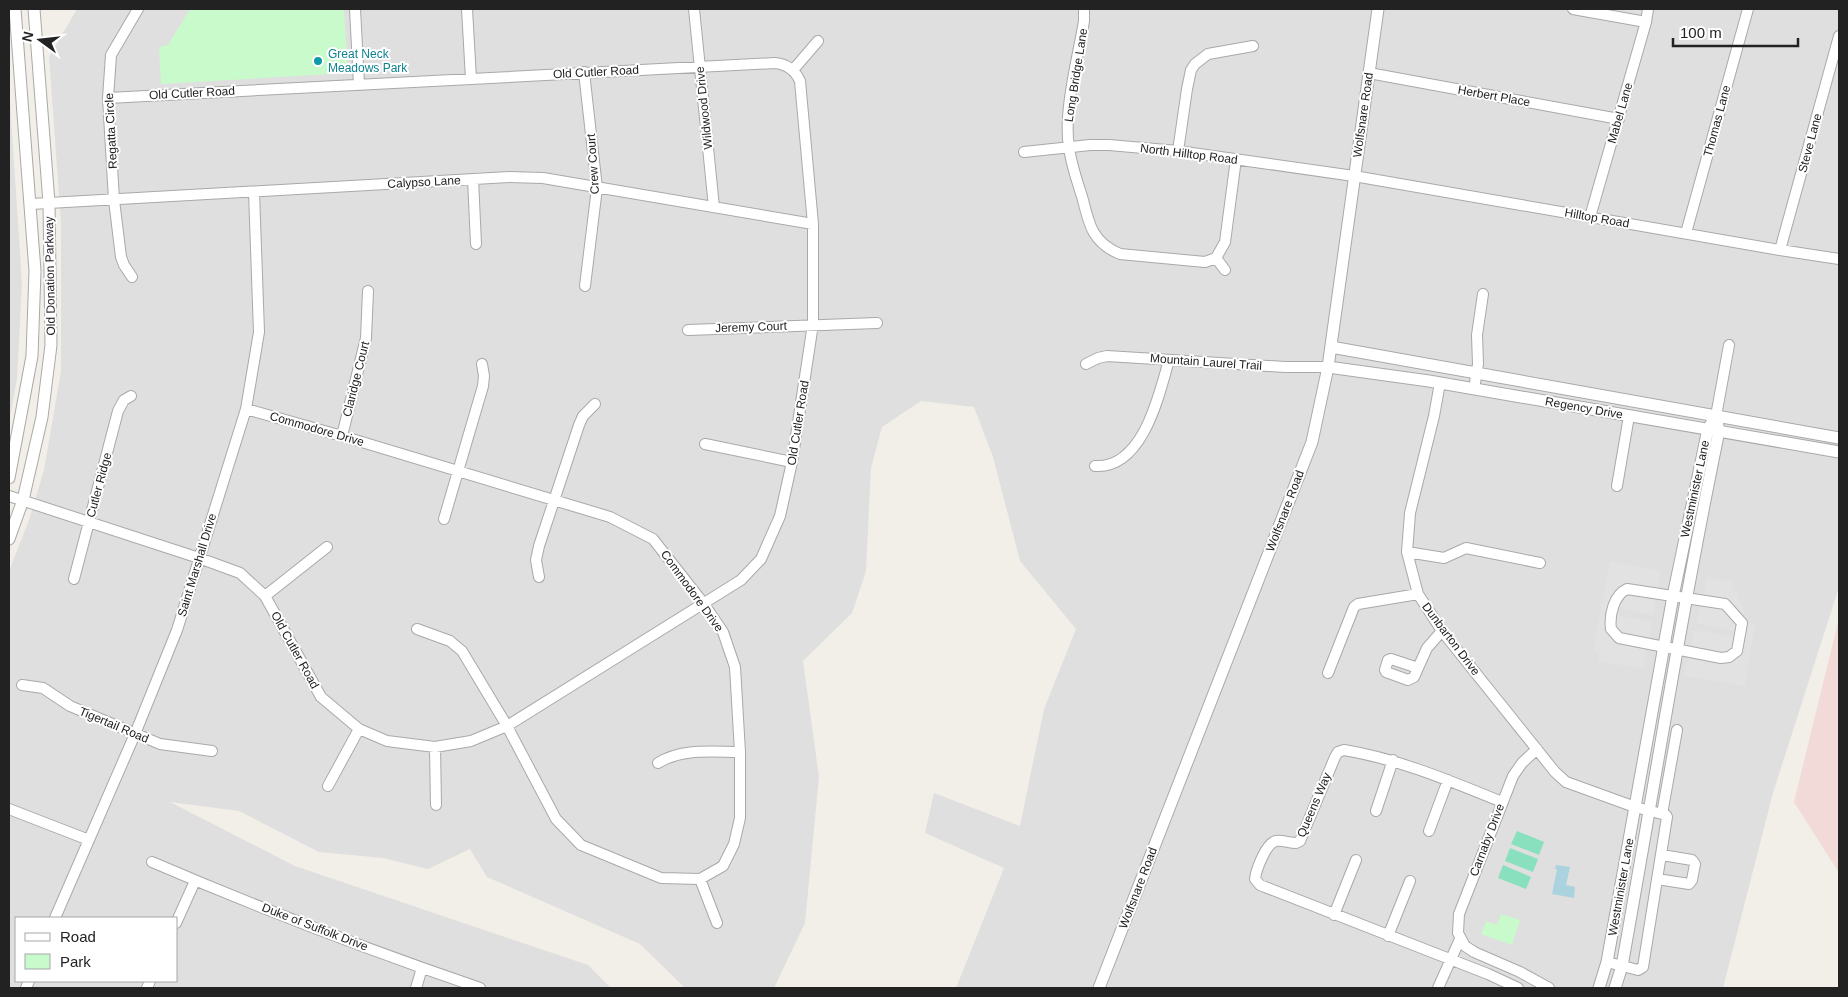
<svg xmlns="http://www.w3.org/2000/svg" width="1848" height="997" font-family="Helvetica,sans-serif">
<style>
.residential{fill:#e0dfdf;fill-rule:evenodd}
.commercial{fill:#f2dad9}
.park{fill:#c8facc}
.pitch{fill:#88e0be}
.parking{fill:#e2e2e2}
.water{fill:#aad3df}
.lines{fill:none;stroke-linecap:round;stroke-linejoin:round}
.minor-casing{stroke:#a9a9a9;stroke-width:12}
.tertiary-casing{stroke:#a9a9a9;stroke-width:13}
.minor{stroke:#fff;stroke-width:10}
.tertiary{stroke:#fff;stroke-width:11}
.culture-dot{fill:#0f9aa8;stroke:#fff;stroke-width:2}
.labels{text-anchor:middle;stroke-width:4;stroke-linejoin:round;paint-order:stroke}
.culture-label{font-size:12px;fill:#0d838f;stroke:#fff;text-anchor:start}
.street-label{font-size:12px;fill:#222;stroke:#fff}
</style>
<rect width="100%" height="100%" fill="#f2efe9"/>
<path class="residential" d="M77 9H1839V587L1773 793 1723 988H956L1004 868 925 833 934 793 1020 826 1044 709 1076 629 1020 561 993 457 974 407 921 401 882 427 871 468 866 571 852 613 803 661 819 777 805 923 774 988H685L640 944 487 877 470 849 428 869 383 858 319 852 239 811 170 802 295 866 588 965 611 988H9V571L29 520 44 470 61 371V223L49 57ZM16 918H176V981H16Z
M9 86 22 284 17 379 9 422Z"/>
<path class="commercial" d="M1839 618V873L1794 802Z"/>
<path class="park" d="M190 9H344L348 73 161 84 159 47 168 45Z
M1501 914 1520 920 1512 945 1481 934 1486 921 1497 925Z"/>
<path class="pitch" d="M1517 831 1544 842 1539 855 1511 844Z
M1510 848 1538 859 1533 872 1505 861Z
M1503 865 1531 877 1526 889 1498 878Z"/>
<path class="parking" d="M1610 561 1661 571 1653 615 1618 608 1616 615 1652 622 1643 669 1598 661 1599 652 1593 651Z
M1707 578 1733 581 1732 589 1737 593 1748 623 1755 624 1745 686 1684 676 1694 630 1736 638 1739 623H1736L1735 631 1696 623Z"/>
<path class="water" d="M1556 865 1570 867 1566 885 1575 887 1574 898 1552 894 1557 869H1555Z"/>
<g class="lines">
<defs>
<path id="minor" d="M355 9 359 85
M467 9 471 79
M694 9 714 207
M1084 9V21C1078 57 1063 113 1069 147 1071 165 1078 183 1083 200 1089 225 1093 243 1120 254L1205 262 1216 258 1225 242 1236 159
M1573 9 1646 22
M793 70 818 41
M584 72 597 188 585 286
M1369 73 1619 119
M1178 151 1187 89 1191 70 1195 64 1208 54 1253 46
M1024 152 1090 145H1109L1178 151 1354 176 1780 250 1839 259
M473 179 476 244
M31 204 509 177 543 178 813 224
M1590 217 1646 22 1648 9
M1686 233 1748 9
M1780 250 1839 36
M1216 258 1225 270
M132 277 124 265 121 257 114 200 108 98 111 55 138 9
M688 330 877 323
M1086 364 1098 358 1107 356 1285 367H1328
M1440 383 1434 416 1410 513 1407 552 1418 594 1442 631 1555 772 1566 782 1635 807 1666 815 1667 817 1643 967 1638 970 1607 962
M1474 389 1478 364 1477 335 1483 294
M246 409 342 436 610 517 653 539 704 604 723 632 735 667 740 752V818L734 844 723 866 700 879 661 878 581 845 556 819 507 726 462 651 450 641 417 629
M1716 416 1729 345
M342 436 366 338 368 291
M705 444 792 462
M1095 466C1143 469 1159 395 1169 360
M1617 486 1629 416
M9 496 199 558 240 573 265 596 321 697 359 729 387 741 435 747 471 741 507 726 741 580 761 559 780 516 792 462 813 324V224L800 81C795 70 786 64 775 63L108 98
M444 519 483 386 484 376 482 364
M1407 552 1444 558 1466 548 1540 563
M539 577 536 560 539 546 579 425 583 416 595 404
M74 579 118 411 124 400 131 396
M1627 589 1725 604 1742 623 1737 651 1729 657 1721 658 1619 638 1611 629C1609 615 1614 595 1627 589Z
M265 596 327 547
M1391 659 1418 668 1414 677 1408 680 1386 672 1385 670 1388 660Z
M1418 668 1427 648 1442 631
M1328 673 1354 607 1358 604 1418 594
M22 685 43 688 70 706 160 744 212 751
M435 747 436 805
M1537 749 1522 763 1513 776 1459 914 1458 933 1465 946 1474 952 1520 972 1549 988
M658 763C682 748 712 752 740 752
M328 786 359 729
M1502 802C1450 781 1399 759 1344 750L1338 752 1335 757 1300 841 1296 843C1289 843 1283 840 1276 841 1266 843 1256 870 1255 879L1260 885 1488 974 1518 988
M9 809 89 840
M1376 811 1393 760
M1662 814 1677 730
M1429 831 1448 780
M152 862C259 908 369 950 480 988
M700 879 717 923
M1657 879 1689 884 1692 880 1695 864 1692 860 1662 855
M1334 915 1356 860
M55 918 135 734 177 630 246 409 259 332 254 192
M176 923 195 881
M1388 936 1410 881
M26 988 29 981
M147 988 150 981
M416 988 422 968
M1438 988 1460 939"/>
<path id="tertiary" d="M1331 347 1839 438
M1328 367 1429 381 1839 452
M9 478 32 356 35 271 15 9
M9 539 23 500 42 417 51 345 49 203 34 9
M1099 988 1312 442 1328 367 1378 9
M1599 988 1607 962 1673 596 1708 429 1716 416
M1615 988 1622 966C1654 788 1682 609 1719 431L1716 416"/>
</defs>
<use href="#minor" class="minor-casing"/>
<use href="#tertiary" class="tertiary-casing"/>
<use href="#minor" class="minor"/>
<use href="#tertiary" class="tertiary"/>
</g>
<circle class="culture-dot" cx="318" cy="61" r="5"/>
<g class="labels">
<g class="culture-label">
<text x="328" y="58">Great Neck<tspan x="328" dy="14">Meadows Park</tspan></text>
</g>
<g class="street-label">
<text transform="translate(596 72) rotate(-3)" y="4">Old Cutler Road</text>
<text transform="translate(1076 75) rotate(-81)" y="4">Long Bridge Lane</text>
<text transform="translate(192 93) rotate(-3)" y="4">Old Cutler Road</text>
<text transform="translate(1494 96) rotate(10)" y="4">Herbert Place</text>
<text transform="translate(704 108) rotate(-96)" y="4">Wildwood Drive</text>
<text transform="translate(1620 113) rotate(-74)" y="4">Mabel Lane</text>
<text transform="translate(1363 115) rotate(-82)" y="4">Wolfsnare Road</text>
<text transform="translate(1717 121) rotate(-75)" y="4">Thomas Lane</text>
<text transform="translate(111 131) rotate(-93)" y="4">Regatta Circle</text>
<text transform="translate(1810 143) rotate(-75)" y="4">Steve Lane</text>
<text transform="translate(1189 154) rotate(7)" y="4">North Hilltop Road</text>
<text transform="translate(593 164) rotate(-94)" y="4">Crew Court</text>
<text transform="translate(424 182) rotate(-3)" y="4">Calypso Lane</text>
<text transform="translate(1597 218) rotate(10)" y="4">Hilltop Road</text>
<text transform="translate(50 276) rotate(-91)" y="4">Old Donation Parkway</text>
<text transform="translate(751 327) rotate(-2)" y="4">Jeremy Court</text>
<text transform="translate(1206 362) rotate(4)" y="4">Mountain Laurel Trail</text>
<text transform="translate(356 379) rotate(-76)" y="4">Claridge Court</text>
<text transform="translate(1584 408) rotate(10)" y="4">Regency Drive</text>
<text transform="translate(798 423) rotate(-81)" y="4">Old Cutler Road</text>
<text transform="translate(317 429) rotate(16)" y="4">Commodore Drive</text>
<text transform="translate(99 485) rotate(-75)" y="4">Cutler Ridge</text>
<text transform="translate(1695 489) rotate(-78)" y="4">Westminister Lane</text>
<text transform="translate(1285 511) rotate(-69)" y="4">Wolfsnare Road</text>
<text transform="translate(197 565) rotate(-73)" y="4">Saint Marshall Drive</text>
<text transform="translate(692 591) rotate(54)" y="4">Commodore Drive</text>
<text transform="translate(1451 639) rotate(53)" y="4">Dunbarton Drive</text>
<text transform="translate(295 650) rotate(61)" y="4">Old Cutler Road</text>
<text transform="translate(114 725) rotate(23)" y="4">Tigertail Road</text>
<text transform="translate(1314 805) rotate(-67)" y="4">Queens Way</text>
<text transform="translate(1487 840) rotate(-69)" y="4">Carnaby Drive</text>
<text transform="translate(1621 887) rotate(-80)" y="4">Westminister Lane</text>
<text transform="translate(1138 888) rotate(-69)" y="4">Wolfsnare Road</text>
<text transform="translate(315 927) rotate(21)" y="4">Duke of Suffolk Drive</text>
</g>
</g>
<rect width="1848" height="997" fill="none" stroke="#222222" stroke-width="20"/>
<rect x="15" y="917" width="162" height="65" fill="#ffffff" stroke="#a7a7a7"/>
<rect x="25" y="933" width="25" height="8" fill="#ffffff" stroke="#a7a7a7"/>
<text x="60" y="942" font-size="15" fill="#222222">Road</text>
<rect x="25" y="954" width="25" height="15" fill="#c8facc" stroke="#a7a7a7"/>
<text x="60" y="967" font-size="15" fill="#222222">Park</text>
<g transform="translate(40 40) rotate(285)" stroke="#ffffff" stroke-width="4" paint-order="stroke">
<path d="M0-4L9 19L0 12L-9 19Z" fill="#222222"/>
<text y="-8" font-size="14" font-weight="bold" text-anchor="middle" fill="#222222">N</text>
</g>
<path d="M1673 38v8h125v-8" fill="none" stroke="#222222" stroke-width="2.5"/>
<text x="1680" y="38" font-size="15" fill="#222222" stroke="#ffffff" stroke-width="4" paint-order="stroke">100 m</text>
</svg>
